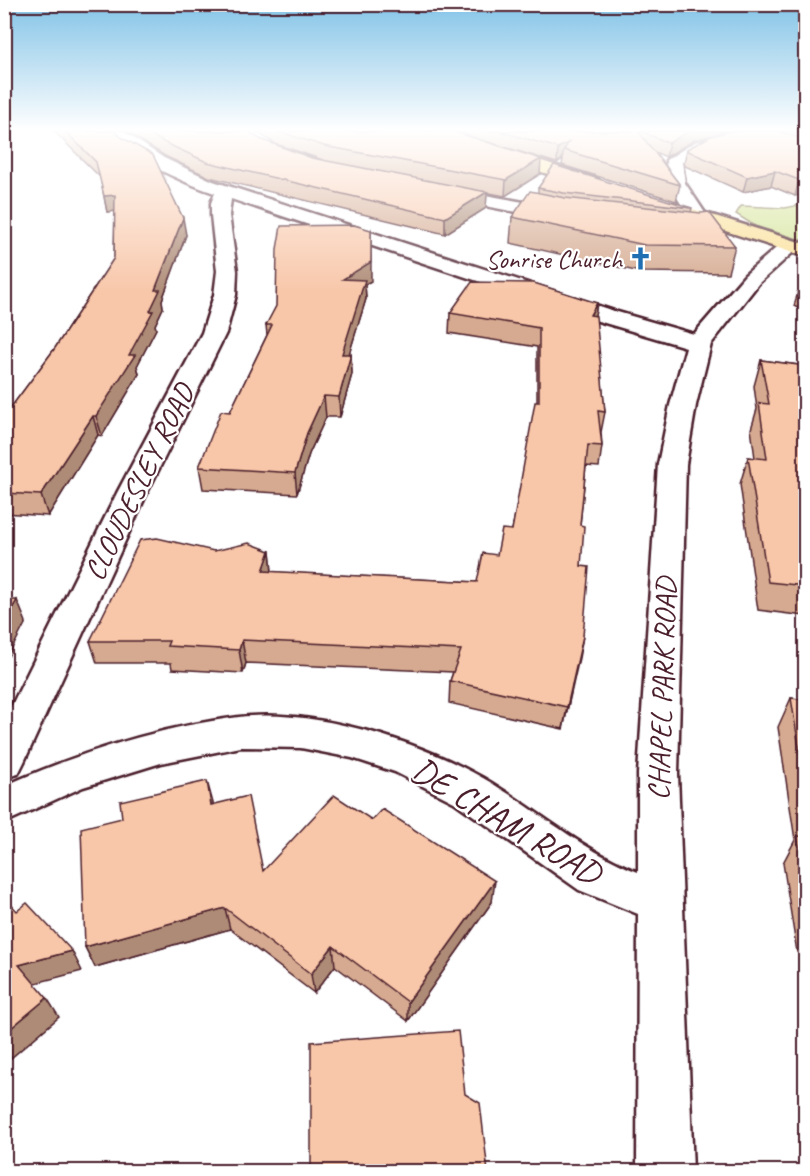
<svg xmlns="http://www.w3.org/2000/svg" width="810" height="1176" font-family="Caveat,sans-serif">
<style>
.green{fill:#d4e396;stroke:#8f8160;stroke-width:1.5}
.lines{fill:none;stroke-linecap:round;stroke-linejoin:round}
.street-casing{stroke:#4a1f2b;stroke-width:5}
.highway-casing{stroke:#4a1f2b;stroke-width:5}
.street{fill:#fff;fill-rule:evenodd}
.highway{fill:#fadf96;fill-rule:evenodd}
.wall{fill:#d5aa90;stroke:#4a1f2b;stroke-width:1.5}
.shaded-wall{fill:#ae8b76;stroke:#4a1f2b;stroke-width:1.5}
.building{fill:#f8c6a8;stroke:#4a1f2b;stroke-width:1.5}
.labels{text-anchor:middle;stroke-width:4.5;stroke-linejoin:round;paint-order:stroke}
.far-poi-label{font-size:26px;fill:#4a1f2b;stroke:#fff;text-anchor:end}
.street-label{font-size:30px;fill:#4a1f2b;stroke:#fff}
.near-street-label{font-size:36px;fill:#4a1f2b;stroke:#fff}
</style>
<rect width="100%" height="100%" fill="#fff"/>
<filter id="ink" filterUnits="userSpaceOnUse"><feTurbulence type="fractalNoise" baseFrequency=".0167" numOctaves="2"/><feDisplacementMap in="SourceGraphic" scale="12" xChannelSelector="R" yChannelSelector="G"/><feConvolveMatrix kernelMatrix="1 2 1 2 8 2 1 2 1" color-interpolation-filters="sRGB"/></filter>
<g filter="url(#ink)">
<path class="green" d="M805 204V241L755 226 736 214 741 206 785 208Z"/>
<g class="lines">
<defs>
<path id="street" d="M107 131H123L164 158 213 181 614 311 694 334 745 275 783 242H797L800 246 759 283 711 344 696 405 686 464 678 774 693 1172H637L638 914 579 890 454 802 395 772 352 758 301 748 241 747 161 763 83 787 4 823V786C79 753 158 727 239 717 314 708 418 741 483 778 535 808 581 850 638 872V774L658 464 670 405 686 347 598 321 231 199 229 215 237 271 236 295 226 333 147 493 24 762 18 774 4 778V721L117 493 202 333 214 295 217 271 211 215V203L215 193C189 185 119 154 107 131Z
M737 131H761L758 134 707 148 682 162 685 183 707 216 705 220H691L668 183 666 160 695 142Z
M441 187 562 209 569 211 571 215 569 219 562 221 435 196 432 192 435 188Z"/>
<path id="highway" d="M426 131H448L598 179 601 183 598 187H586L429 134Z
M673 203 806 244V257L667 212 664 208 667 204Z"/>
</defs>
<use href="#street" class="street-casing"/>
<use href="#highway" class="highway-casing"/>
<use href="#street" class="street"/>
<use href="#highway" class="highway"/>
</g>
<path class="wall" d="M54 131H114L186 235 162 300 163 308 155 325 156 329 137 366 139 374 102 436 98 435 48 516 4 513V414H6L55 348 114 258 115 211 107 212 100 177Z
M126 131H248L260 139 312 158 323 160 276 144 255 131H452L540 174 505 196 464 188 487 192 486 208 445 234 209 177 165 156Z
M453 131H730L694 140 666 157 655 152 680 185 676 201 562 165 563 159 557 163Z
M730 131H806V193L795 196 771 186 743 192 685 166 684 163 687 149Z
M538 188 692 208 691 212 735 246 728 273 640 272 510 243 512 217 538 193Z
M371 281 365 284 366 299 349 354H351L352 374 340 417H326L309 454 297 494 203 489 199 467 230 412 267 335 266 325Z
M806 290V312L794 306 798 292Z
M597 303 595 316 605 412 601 432 602 446 599 467 586 466 580 525 583 636 563 729 449 703 450 681 453 672 246 663 243 673 172 669 171 663H97L90 641 214 551H270L272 572 477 582 497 555 512 530 537 402V347L449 333 450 313Z
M761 360 806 366V619L805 616 758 610 740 484 748 457 755 458 751 429 757 409 754 386Z
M791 698 806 700V953L797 952 783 863 795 840 778 727Z
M213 805 263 871 492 902 408 1021 335 966 314 993 230 929 95 967 85 947Z"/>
<path class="shaded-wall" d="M689 131H730L694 140 666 157 669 143Z
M569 142 564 150 562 159 557 163 558 148Z
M541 159 540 174 505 196 506 180Z
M775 171 771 186 743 192 747 177Z
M806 179V193L795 196 799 180Z
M487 192 486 208 445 234V218Z
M115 195 118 211 107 212 104 196Z
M183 218 186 235 162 300 163 308 155 325 156 329 137 366 139 374 102 436 96 416 150 311 155 290Z
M371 230V281L365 284 366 299 343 374 342 354 343 279Z
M597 303 594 322 590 315Z
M351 354 352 374 340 417 339 397Z
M324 396 326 417 309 454 297 494 295 473 307 433Z
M93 416 98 435 48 516 41 495Z
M270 551 272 573 263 571Z
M17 600 26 622 4 664V623Z
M583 636 579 658 563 729 567 707Z
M242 640 246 663 243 673 239 650Z
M207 781 213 803 217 827 211 805Z
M495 881 492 902 408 1021V1002Z
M225 908 230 929 95 967 85 947Z
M333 946 335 966 314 993 311 974Z
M72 951 82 971 32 984 19 965Z
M47 998 59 1017 4 1064V1034Z"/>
<path class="building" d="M65 131H114L121 137 153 155 183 218 155 290H160L150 311H153L129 355H135L96 416H93L41 495 4 493V414H6L55 348 114 258 115 195 104 196 96 162Z
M145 131H248L260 139 312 158 487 192 445 218 207 162 163 142Z
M277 131H452L541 159 506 180 324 146Z
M499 131H638L680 185 564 150 569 142 558 148Z
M640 131H689L669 143Z
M730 131H778L806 140V179L799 180 775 171 747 177 688 151 687 149 711 136Z
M554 165 692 208 564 193 538 188Z
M530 191 565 198 701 213 709 212 735 246 645 245 512 217Z
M354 225 371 230V262L343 279 365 280 342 354H351L339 397 324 396 307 433 295 473 199 467 221 411 230 412 272 325H266L276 306 277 249 281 226Z
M472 282 534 283 597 303 590 315 596 316 605 412 598 411 602 446 588 445 580 525 584 526 581 566 589 567 583 636 567 707 450 681 461 650 242 640 239 650 167 646 169 641H90L140 540 157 538 214 551 249 543 270 551 263 571 477 582 483 553 497 555 502 529 512 530 535 402H539V328L450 313Z
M806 290V296L798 292Z
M761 360 806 366V586L768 582 748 457 767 459 759 403 769 404Z
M4 600H17L4 623Z
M791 698 806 700V790Z
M207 781 211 805 248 796 263 871 334 795 372 820 382 809 495 881 408 1002 333 946 311 974 225 908 85 947 81 828 122 818 120 801Z
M797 836 806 837V882Z
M4 897 17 911 27 903 72 951 19 965 47 998 4 1034Z
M458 1031 465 1094 480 1103 488 1172H311V1042Z"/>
</g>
<linearGradient id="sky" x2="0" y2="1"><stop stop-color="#82c3e7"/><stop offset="0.44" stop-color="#fff"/><stop offset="1" stop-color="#fff" stop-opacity="0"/></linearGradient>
<rect width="810" height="295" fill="url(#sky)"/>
<defs>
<symbol id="church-bare" viewBox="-9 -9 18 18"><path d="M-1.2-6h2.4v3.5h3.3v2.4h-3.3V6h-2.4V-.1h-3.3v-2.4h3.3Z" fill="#1f6fb2" stroke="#fff" stroke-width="2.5" paint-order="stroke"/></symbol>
</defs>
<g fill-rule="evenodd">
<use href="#church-bare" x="624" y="242" width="33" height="33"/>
</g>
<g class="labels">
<g class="far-poi-label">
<text x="622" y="268">Sonrise Church</text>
</g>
<g class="street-label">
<text transform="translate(139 482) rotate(-64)" y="10">CLOUDESLEY ROAD</text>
<text transform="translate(662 689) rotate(-88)" y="10">CHAPEL PARK ROAD</text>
</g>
<g class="near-street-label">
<text transform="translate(507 820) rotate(31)" y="13">DE CHAM ROAD</text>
</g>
</g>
<rect width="810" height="1176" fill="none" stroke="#fff" stroke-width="24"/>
<rect x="12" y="12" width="786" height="1152" fill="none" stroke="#4a1f2b" stroke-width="2" filter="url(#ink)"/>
</svg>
